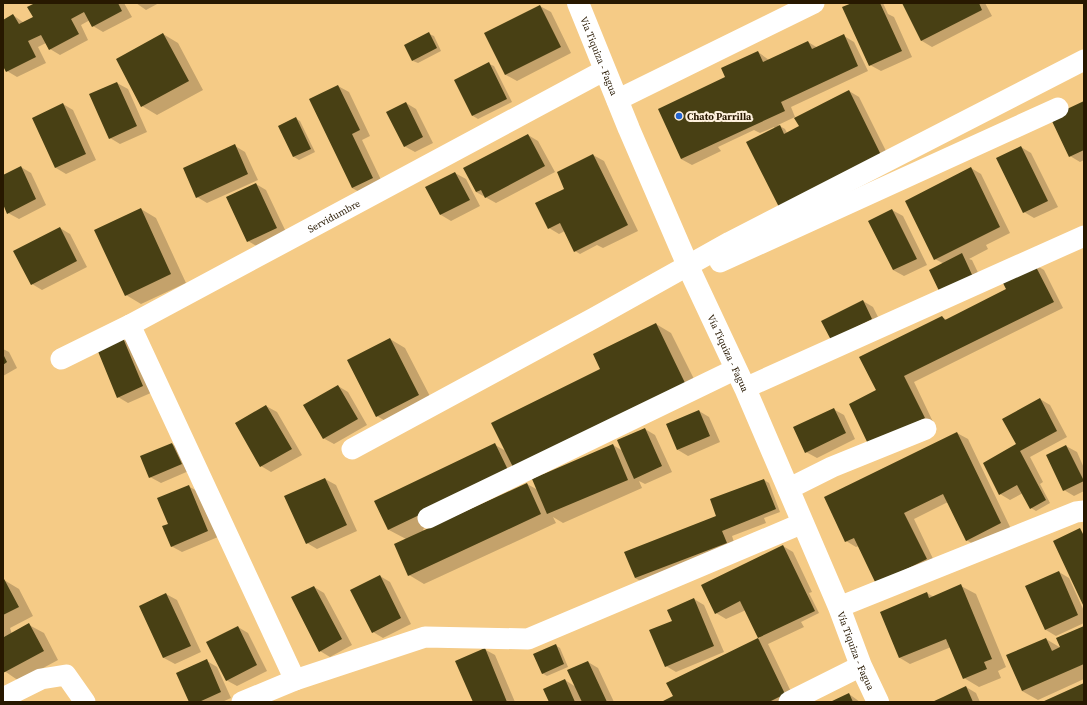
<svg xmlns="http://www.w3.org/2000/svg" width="1087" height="705" font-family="'Source Serif 4',serif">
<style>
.shadow{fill:#0003;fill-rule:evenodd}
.building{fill:#484014}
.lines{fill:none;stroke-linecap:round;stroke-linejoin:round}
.street{stroke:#fff;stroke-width:21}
.secondary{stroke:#fff;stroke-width:22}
.poi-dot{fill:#2264d0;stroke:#fef1dd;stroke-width:1.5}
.labels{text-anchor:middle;stroke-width:4;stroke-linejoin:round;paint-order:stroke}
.street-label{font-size:10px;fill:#271800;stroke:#fef1dd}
.poi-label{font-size:10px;font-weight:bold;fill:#271800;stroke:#fef1dd;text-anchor:start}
</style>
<rect width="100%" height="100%" fill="#f5cb86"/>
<path class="shadow" d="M37 3H124L132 17 103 32 93 26 90 20 81 25 88 40 60 55 50 49 46 43 38 47 46 63 17 77 7 71 3 66V21L13 15 24 23 34 18Z
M136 3H159L146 10Z
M854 3H883L888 14 894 17 912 57 881 71 870 65Z
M903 3H985L992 16 932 47 922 41Z
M540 6 551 12 571 53 517 81 506 75 486 33Z
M163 34 178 43 203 90 157 115 142 106Z
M429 34 434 36 441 51 418 63 413 61Z
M844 36 854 42 868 71 791 107 795 117 778 125 785 129 787 133 800 127 849 91 859 97 892 163 810 204 774 127 760 133 754 130 718 147 721 151 692 165 681 159 725 79 758 52 769 60 808 42 818 48Z
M489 64 494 66 512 102 478 119 473 116Z
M117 83 128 89 147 132 120 144 110 138Z
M338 86 349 92 370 136 362 140 383 184 363 194 352 188Z
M1084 102V160L1080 162 1070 156Z
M406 103 416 109 433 143 415 152 404 146Z
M63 104 73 110 96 160 66 174 56 168Z
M295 118 300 121 315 152 299 160 294 157 279 126Z
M528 135 538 141 555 172 496 203 476 192Z
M235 146 245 152 258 180 207 203 197 197Z
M1021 147 1031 153 1058 207 1034 218 1024 212Z
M593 155 604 161 638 231 603 248 597 245 580 254 575 251 565 231 559 234 549 228 566 189Z
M21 167 31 173 46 205 19 219 8 213 3 202V176Z
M971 168 981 174 1010 233 986 245 988 249 969 259 972 260 984 285 935 259Z
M455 173 466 179 480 206 451 221 441 215Z
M256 184 266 190 287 234 258 247 248 241Z
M141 209 156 218 186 283 141 304 126 295Z
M892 210 903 216 927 265 904 276 893 270Z
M60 228 70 234 87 267 42 290 32 284Z
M1034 264 1044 270 1063 308 914 382 934 424 850 405 877 391 942 317 947 320 1008 290Z
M863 301 873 307 882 325 823 321Z
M656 324 671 333 701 393 543 473 544 475 613 445 623 451 645 429 655 435 672 472 645 484 639 481 642 488 563 523 553 517 556 523 424 584 409 575 406 539 389 530 376 502 495 445 506 451ZM533 478 538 490 527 484 424 531 423 529 523 481Z
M123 339 133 345 153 392 128 403 118 397Z
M390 339 405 348 434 404 392 425 377 416Z
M3 349 9 352 17 368 3 376Z
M338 386 348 392 367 425 334 444 323 438Z
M1040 399 1050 405 1067 437 1030 457 1043 482 1040 484 1050 503 1036 511 1031 508 1023 493 1010 500 1000 494 1018 445Z
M266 406 277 412 302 455 271 472 261 466Z
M833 409 844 415 855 439 817 458 806 452Z
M699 411 709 417 720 442 688 456 678 450Z
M957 433 968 439 1011 529 977 546 966 540 948 502 914 519 936 565 887 589 859 546 856 547 846 541Z
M172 444 183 450 191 470 161 483 150 477Z
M1066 446 1077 452 1084 468V491L1074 496 1064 490Z
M325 479 336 485 357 531 317 549 307 543Z
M764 480 769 483 780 512 764 518 766 523 732 536 736 548 646 584 635 578Z
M188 486 199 492 218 537 182 552 171 546 169 524Z
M783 546 793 552 812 592 809 593 819 613 801 622 804 627 768 644 795 700 791 702H663L675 699 667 683 760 638 746 610 726 619 716 613Z
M1059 572 1069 578 1084 611V623L1056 636 1046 630Z
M380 576 390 582 411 624 383 638 373 632Z
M4 580 19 589 33 616 10 628 12 634 29 625 44 633 58 660 19 681 3 670Z
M961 586 976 594 1006 667 998 671 1001 678 979 687 964 678 951 647 910 664 900 658 882 612 927 593 934 597Z
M314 587 324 593 352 645 330 657 320 651Z
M166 594 177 600 201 652 175 664 164 658 141 606Z
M694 599 704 605 724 652 676 672 666 666 673 621Z
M238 627 248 633 267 671 237 686 226 680Z
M1084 627V679L1038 700 1022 691 1046 639 1061 648Z
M555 645 560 648 568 667 547 676 542 673Z
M484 649 495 655 515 702H474Z
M207 661 217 667 231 698 222 702H190Z
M588 662 598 668 614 702H550L565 680 576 687Z
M966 687 976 693 980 702H935Z
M849 694 860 702H832Z"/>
<path class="building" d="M35 3H118L122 11 92 27 84 12 71 19 79 34 49 50 41 35 28 41 36 57 6 72 3 66V20L13 14 19 24 33 17 27 7Z
M852 3H880L902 51 869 66 842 7Z
M902 3H979L982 10 921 41Z
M540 5 561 47 505 75 484 33Z
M429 32 437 48 412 61 404 45Z
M163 33 189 81 141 107 116 59Z
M844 34 858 66 781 102 785 111 681 159 658 109 725 77 721 68 758 51 763 62 808 41 812 49Z
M489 62 507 99 472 116 454 80Z
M117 82 137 126 109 139 89 94Z
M338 85 360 130 352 134 373 178 352 188 309 99Z
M849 90 882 157 780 209 746 142 780 125 784 134 799 126 794 118Z
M1084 101V150L1069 157 1050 117Z
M406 102 423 137 404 147 386 112Z
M63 103 86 154 55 168 32 118Z
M296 117 311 149 293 157 278 126Z
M528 134 545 166 485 198 481 190 476 192 463 168Z
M235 144 248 174 196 198 183 168Z
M1021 146 1048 201 1023 213 996 158Z
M593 154 628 225 574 252 560 223 548 229 535 203 564 189 557 172Z
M21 166 36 199 7 214 3 204V175Z
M971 167 1000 227 934 260 905 201Z
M455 172 470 200 440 215 425 187Z
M256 183 277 228 247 242 226 197Z
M141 208 171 274 125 296 94 230Z
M892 209 917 259 893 270 868 221Z
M60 227 77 261 31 285 13 251Z
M962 253 974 279 941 295 929 270Z
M1034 263 1054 302 904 376 925 418 869 446 849 404 876 390 859 357 942 316 945 320 1006 289 1001 279Z
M863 300 872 319 831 340 821 321Z
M656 323 686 385 515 471 491 423 600 369 593 354Z
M123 338 143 386 117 398 97 349Z
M390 338 419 395 376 417 347 360Z
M3 354 7 362 3 365Z
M338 385 358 419 323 439 303 405Z
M1040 398 1057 431 1020 451 1046 500 1030 509 1017 485 999 495 983 463 1016 444 1002 419Z
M266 405 292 449 260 467 235 423Z
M834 408 846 433 805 453 793 427Z
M699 410 710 436 677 450 666 424Z
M645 428 662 466 634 479 617 440Z
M957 432 1001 523 966 541 943 494 904 513 927 559 876 584 854 538 845 542 824 497Z
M172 443 182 464 149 478 140 456Z
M495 443 509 472 388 530 374 501Z
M613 444 628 480 547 514 532 479Z
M1066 445 1084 481 1063 491 1046 455Z
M325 478 347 525 306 544 284 496Z
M764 479 776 509 722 531 727 543 635 578 624 552 716 516 710 499Z
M527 483 541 514 408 576 394 544Z
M189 485 208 531 171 547 162 526 168 524 157 498Z
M1080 528 1084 536V607L1053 541Z
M783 545 815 611 758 638 785 694 769 702H661L673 696 666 683 758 638 740 601 715 614 701 585Z
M1059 571 1078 615 1045 630 1025 586Z
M380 575 401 618 372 633 350 590Z
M3 577 19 607 3 615Z
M961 584 992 659 984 662 987 669 963 679 946 639 899 658 880 612 927 592 929 598Z
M314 586 342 639 319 652 291 597Z
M166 593 191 646 163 658 139 606Z
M694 598 714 646 665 667 649 630 672 621 667 610Z
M29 623 44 651 3 673V634L4 637Z
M238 626 257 665 226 681 206 642Z
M1084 626V664L1022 691 1006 655 1046 638 1052 651 1060 647 1056 638Z
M556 644 564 664 542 674 533 654Z
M485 648 507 702H473L455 661Z
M207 659 221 692 199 702H189L176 673Z
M588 661 607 702H582L567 670Z
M565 679 575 702H549L543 689Z
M1084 683V702H1042Z
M966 686 973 702H932L943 697Z
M849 693 853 702H830Z"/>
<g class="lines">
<g class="street">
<path d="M617 100 814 3"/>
<path d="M720 262 1058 108"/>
<path d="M130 325 295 680"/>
<path id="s1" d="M61 359 130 325 605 70"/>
<path d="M745 388 1084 236"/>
<path d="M352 449 594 318 730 242 1084 60"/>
<path d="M788 489 832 467 926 429"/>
<path d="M428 518 736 369"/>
<path d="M839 607 1076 512 1084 511"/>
<path d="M3 698 41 679 66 675 85 702"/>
<path d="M242 702 295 680 425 637 528 639 803 523"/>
<path d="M789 702 861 666"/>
</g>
<path class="secondary" id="s2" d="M578 3 629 129 692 275 745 388 839 607 861 666 878 702"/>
</g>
<circle class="poi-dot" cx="679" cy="116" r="4"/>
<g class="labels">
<g class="street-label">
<text dy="4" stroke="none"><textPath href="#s2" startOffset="57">Vía Tiquiza - Fagua</textPath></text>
<text dy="4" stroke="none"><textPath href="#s1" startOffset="308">Servidumbre</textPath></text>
<text dy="4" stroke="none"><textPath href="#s2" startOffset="381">Vía Tiquiza - Fagua</textPath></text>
<text dy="4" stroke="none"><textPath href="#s2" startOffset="705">Vía Tiquiza - Fagua</textPath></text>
</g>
<g class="poi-label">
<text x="687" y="120">Chato Parrilla</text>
</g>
</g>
<rect width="1087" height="705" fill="none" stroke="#271800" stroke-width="8"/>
</svg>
